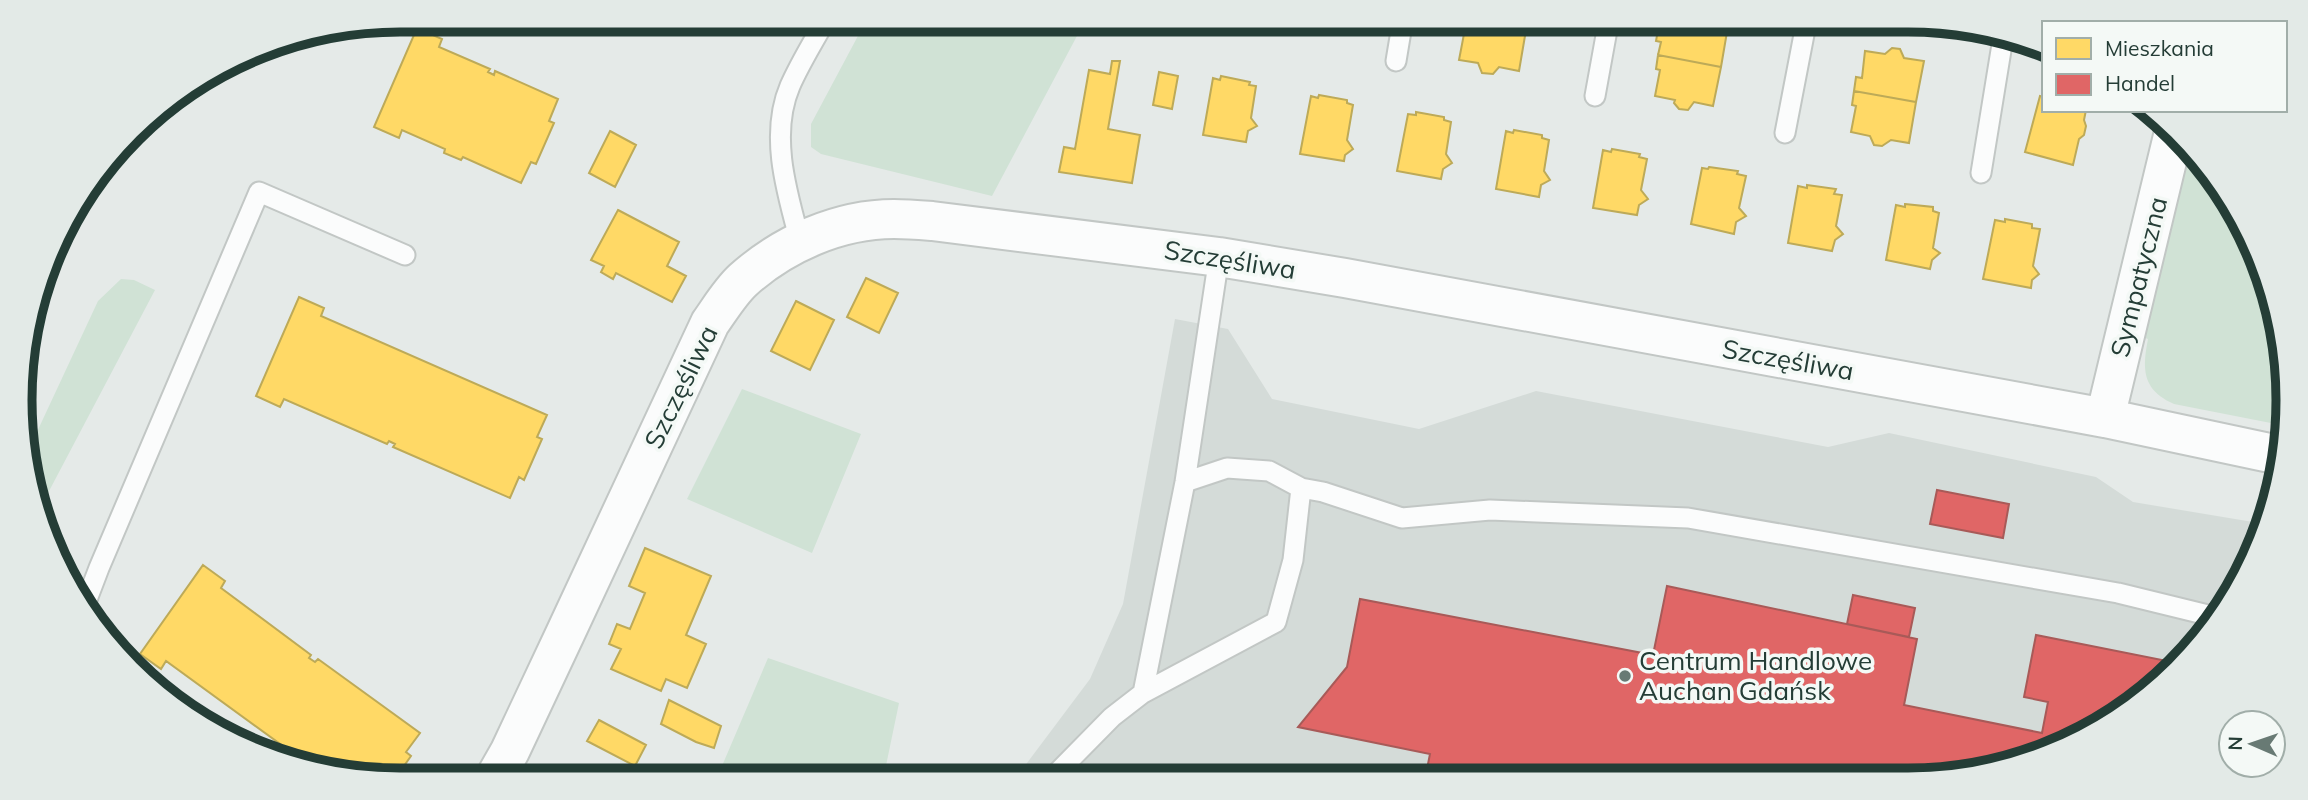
<svg xmlns="http://www.w3.org/2000/svg" width="2308" height="800" font-family="Mulish,sans-serif">
<style>
.built{fill:#d4dbd8}
.green{fill:#d0e2d5}
.homes{fill:#ffd966;stroke:#bdaa58;stroke-width:2}
.shops{fill:#e06666;stroke:#a85a58;stroke-width:2}
.lines{fill:none;stroke-linecap:round;stroke-linejoin:round}
.service-casing{stroke:#c2c7c5;stroke-width:23}
.minor-casing{stroke:#c2c7c5;stroke-width:42}
.service{stroke:#fbfcfc;stroke-width:19}
.minor{stroke:#fbfcfc;stroke-width:38}
.poi-dot{fill:#687a74;stroke:#f4f9f6;stroke-width:2.5}
.labels{text-anchor:middle;stroke-width:7;stroke-linejoin:round;paint-order:stroke}
.street-label{font-size:26px;fill:#243d36;stroke:#f4f9f6}
.poi-label{font-size:26px;fill:#243d36;stroke:#f4f9f6;text-anchor:start}
.rim{fill:none;stroke:#243d36;stroke-width:9}
</style>
<rect width="100%" height="100%" fill="#e5eae8"/>
<path class="built" d="M1175 319 1228 329 1272 399 1419 429 1536 391 1828 447 1889 433 2096 477 2133 502 2265 524 2238 591 2159 686 2076 742 1958 777 1015 779 1090 679 1123 604Z"/>
<path class="green" d="M867 19H1086L992 196 821 154 811 147V124Z
M2185 150 2238 209 2285 350 2281 425 2174 404C2142 390 2142 369 2148 339L2137 335Z
M121 279 134 280 155 290 38 512 32 498 29 449 98 301Z
M742 389 861 434 812 553 687 499Z
M768 658 899 703 883 780H741L719 773Z"/>
<path class="homes" d="M1274 19H1314L1312 27Z
M1314 19H1356L1353 34 1312 27Z
M1463 19 1526 30 1519 71 1499 67 1493 74 1482 73 1478 63 1459 60 1464 34 1461 33Z
M1469 19H1528L1526 30Z
M1660 19H1708L1709 23 1728 26 1721 67 1658 55 1661 42 1656 41Z
M417 28 442 39 439 47 490 69 488 72 494 75 495 71 558 99 549 121 554 123 536 164 531 162 521 183 463 157 461 160 444 153 445 149 402 130 399 138 374 127Z
M1892 48 1900 49 1904 58 1924 61 1916 102 1854 91 1856 77 1862 78 1865 51 1885 54Z
M1658 55 1721 67 1713 106 1694 102 1688 110 1679 109 1674 103 1675 100 1655 96 1660 70 1656 69Z
M1112 61H1120L1108 129 1140 135 1132 183 1059 172 1064 147 1075 149 1089 70 1110 74Z
M1159 72 1178 76 1172 109 1153 105Z
M1221 76 1250 82 1249 85 1256 86 1251 118 1257 126 1248 131 1246 142 1203 135 1213 78 1220 80Z
M1854 91 1916 102 1909 143 1891 140 1882 146 1874 145 1870 136 1851 132 1856 106 1852 105Z
M1319 95 1347 100V103L1353 105 1347 140 1353 149 1345 155 1344 161 1300 154 1311 96 1318 98Z
M2040 96 2044 97V110H2086L2084 120 2086 126 2084 135 2079 139 2073 165 2025 152Z
M1416 112 1444 117V120L1451 122 1446 154 1452 163 1443 169 1441 179 1397 171 1408 114 1416 115Z
M1514 130 1542 135V138L1549 140 1544 171 1550 180 1541 185 1539 197 1496 189 1506 131 1513 133Z
M610 131 636 145 615 187 589 173Z
M1612 149 1640 154 1639 157 1647 159 1641 190 1648 199 1639 205 1637 215 1593 208 1603 150 1611 152Z
M1709 167 1738 171 1737 174 1746 176 1739 208 1746 216 1736 222 1734 234 1691 224 1702 168 1708 169Z
M1807 185 1836 189 1834 194 1842 195 1836 226 1843 234 1835 240 1832 251 1788 243 1798 186 1807 188Z
M1905 204 1933 207V211L1939 213 1933 248 1940 253 1932 260 1930 269 1886 260 1896 205 1905 207Z
M618 210 679 242 667 266 686 276 672 302 616 273 613 279 601 272 604 266 591 260Z
M2005 219 2032 224V228L2040 229 2033 266 2039 274 2032 280 2031 288 1983 279 1995 220 2005 222Z
M866 278 898 293 879 333 847 317Z
M299 297 324 308 321 316 547 415 537 437 542 439 524 480 519 477 510 498 393 447 395 444 389 441 387 444 284 399 280 407 256 396Z
M796 301 834 320 810 370 771 351Z
M645 548 711 576 686 635 706 644 687 688 666 679 661 691 611 669 621 649 609 644 617 624 630 629 645 593 629 586Z
M203 565 225 581 221 588 311 655 309 658 315 662 318 659 420 733 406 752 411 756 394 780 316 770 166 661 161 669 140 654Z
M669 700 721 726 714 748 696 742 661 724Z
M599 720 646 745 635 766 587 741Z"/>
<path class="shops" d="M1937 490 2009 504 2003 538 1930 524Z
M1667 586 1917 639 1904 705 2042 733 2048 702 2024 697 2036 635 2162 660 2158 685 2160 686 2076 742 1958 777 1425 779 1430 754 1298 727 1347 667 1360 599 1653 655Z
M1853 595 1915 608 1909 637 1847 624Z"/>
<g class="lines">
<defs>
<path id="service" d="M1396 61 1403 19
M1595 96 1609 19
M1785 133 1807 19
M1981 173 2004 32
M800 241C787 193 769 135 790 86 800 63 814 41 826 19
M1185 482 1227 468 1269 471 1301 488 1323 492 1402 518 1490 510 1688 518 2118 593 2216 617
M83 610 99 568 259 192 405 255
M1143 693 1276 622 1293 560 1301 488
M1051 779 1112 717 1143 693 1185 482 1219 257"/>
<path id="minor" d="M2105 418 2173 136
M493 781 510 751 565 634 710 323C720 309 730 292 743 280 783 244 839 219 894 219 906 219 919 220 932 221L1219 257 1345 278 2105 418 2279 455"/>
</defs>
<use href="#service" class="service-casing"/>
<use href="#minor" class="minor-casing"/>
<use href="#service" class="service"/>
<use href="#minor" class="minor"/>
</g>
<circle class="poi-dot" cx="1625" cy="676" r="7"/>
<g class="labels">
<g class="street-label">
<text transform="translate(1230 260) rotate(9)" y="9">Szczęśliwa</text>
<text transform="translate(2139 277) rotate(-76)" y="9">Sympatyczna</text>
<text transform="translate(1788 360) rotate(10)" y="9">Szczęśliwa</text>
<text transform="translate(681 387) rotate(-64)" y="9">Szczęśliwa</text>
</g>
<g class="poi-label">
<text x="1639" y="670">Centrum Handlowe<tspan x="1639" dy="30">Auchan Gdańsk</tspan></text>
</g>
</g>
<path d="M0 0H2308V800H0ZM400 32H1908A368 368 0 0 1 2276 400V400A368 368 0 0 1 1908 768H400A368 368 0 0 1 32 400V400A368 368 0 0 1 400 32Z" fill="#e3eae7" fill-rule="evenodd"/>
<path class="rim" d="M400 32H1908A368 368 0 0 1 2276 400V400A368 368 0 0 1 1908 768H400A368 368 0 0 1 32 400V400A368 368 0 0 1 400 32Z"/>
<rect x="2042" y="21" width="245" height="91" fill="#f4f9f6" stroke="#a1aea9" stroke-width="2"/>
<rect x="2056" y="38" width="35" height="21" fill="#ffd966" stroke="#a1aea9" stroke-width="2"/>
<text x="2105" y="56" font-size="21" fill="#243d36">Mieszkania</text>
<rect x="2056" y="74" width="35" height="21" fill="#e06666" stroke="#a1aea9" stroke-width="2"/>
<text x="2105" y="91" font-size="21" fill="#243d36">Handel</text>
<g transform="translate(2252 744) rotate(272)"><circle r="33" fill="#f4f9f6" stroke="#a1aea9" stroke-width="2"/>
<path d="M0-5L12 26L0 18L-12 26Z" fill="#687a74"/>
<text y="-10" font-size="19" font-weight="bold" text-anchor="middle" fill="#243d36">N</text>
</g>
</svg>
